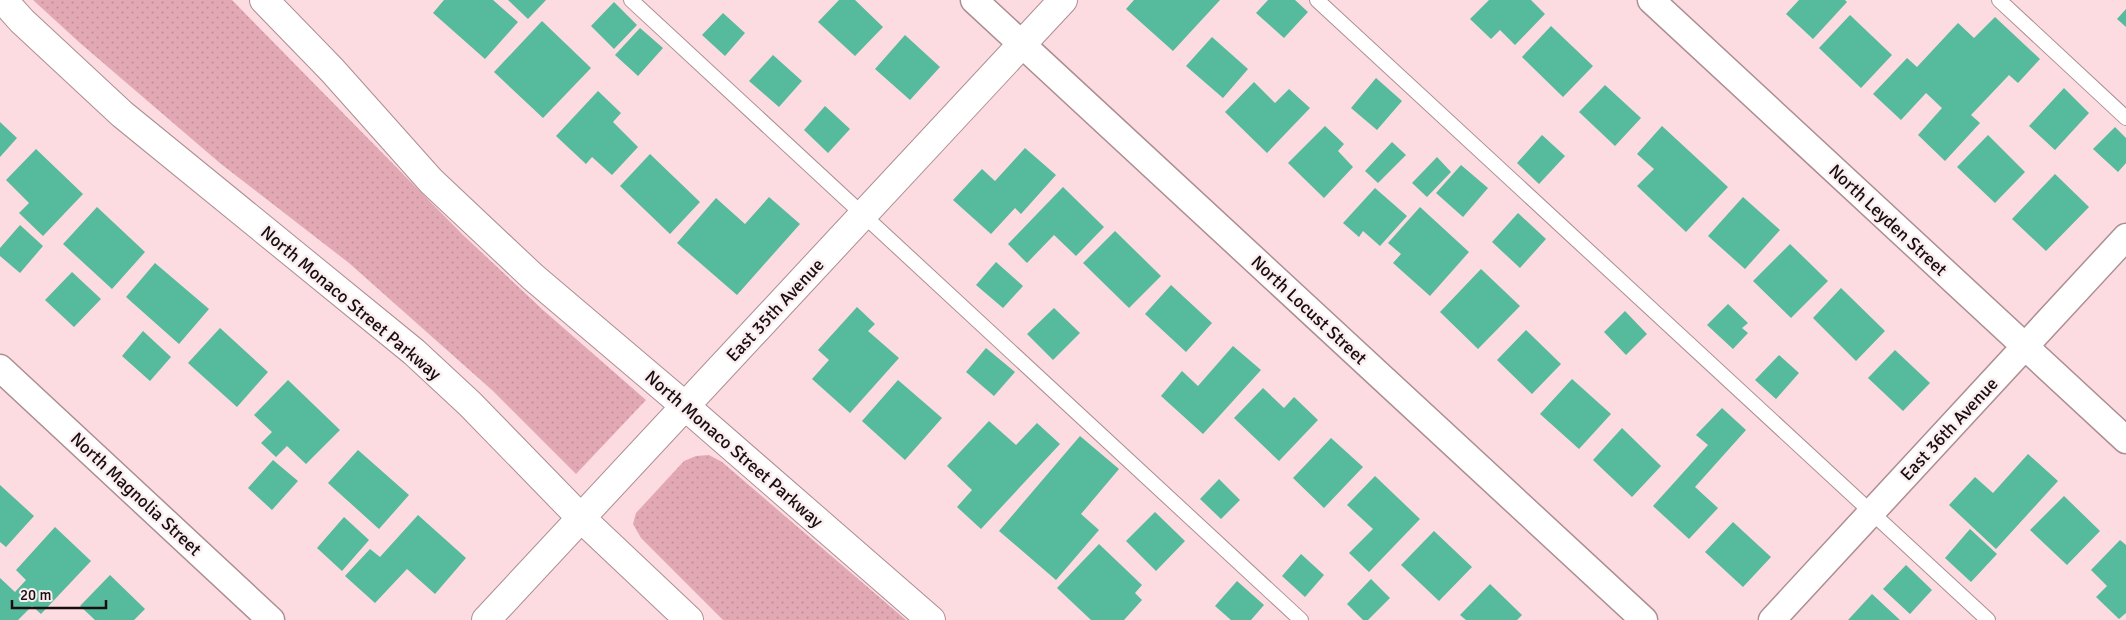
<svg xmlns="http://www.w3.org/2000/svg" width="2126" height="620" font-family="Signika,sans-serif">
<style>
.park{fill:url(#park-dots)}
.building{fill:#56ba9c}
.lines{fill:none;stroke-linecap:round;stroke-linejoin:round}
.lane-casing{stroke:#ac8e93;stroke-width:16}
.street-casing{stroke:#ac8e93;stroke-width:29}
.secondary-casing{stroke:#ac8e93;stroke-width:30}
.lane{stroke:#fff;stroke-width:14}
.street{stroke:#fff;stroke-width:26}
.secondary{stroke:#fff;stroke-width:28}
.labels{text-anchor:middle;stroke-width:5;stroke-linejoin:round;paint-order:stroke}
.street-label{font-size:18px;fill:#180d0f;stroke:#fbeef0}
</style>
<defs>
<pattern id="park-dots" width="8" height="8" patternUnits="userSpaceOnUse" patternTransform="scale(1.25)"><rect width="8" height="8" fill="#e2a9b5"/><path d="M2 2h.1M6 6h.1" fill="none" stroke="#c1909a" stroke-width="1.8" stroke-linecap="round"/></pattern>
</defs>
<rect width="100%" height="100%" fill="#fcdbe1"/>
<path class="park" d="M33 0H232L462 234 543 310 646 400 576 474 493 391 349 263 221 164 80 43Z
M709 455 722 462 906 620H723L641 538 633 524 636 513 684 461 696 456Z"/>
<path class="building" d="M444 0H493L518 22 485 59 433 13Z
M508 0H546L528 19Z
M839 0H855L883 27 855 56 818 22Z
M1134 0H1220L1173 51 1126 9Z
M1268 0H1295L1308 12 1284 38 1256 13Z
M1489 0H1531L1545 14 1515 45 1500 30 1491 39 1470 19Z
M1799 0H1845L1847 2 1813 39 1786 14Z
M614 2 637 25 614 49 591 26Z
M2126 9V27L2117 19Z
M723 13 745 33 725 56 702 35Z
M1850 15 1892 55 1861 88 1819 48Z
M1995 17 2040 59 2018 83 2009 75 1971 115 1980 123 1945 161 1918 135 1942 108 1926 93 1901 120 1873 94 1907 58 1917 67 1958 23 1974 38Z
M542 21 591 68 543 118 494 72Z
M1551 26 1593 66 1563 97 1522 57Z
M640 28 663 48 638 76 615 55Z
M905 35 940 67 910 100 875 69Z
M1212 37 1248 69 1223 98 1186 66Z
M773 55 802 81 779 107 749 81Z
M1376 78 1402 101 1377 130 1351 108Z
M1254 82 1275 103 1289 89 1310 108 1267 153 1225 112Z
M1605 85 1641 118 1615 146 1579 112Z
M2064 88 2089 113 2055 150 2029 126Z
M598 91 621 113 613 122 638 147 612 175 592 157 586 164 556 136Z
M825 106 850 129 828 153 804 130Z
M0 122 17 138 0 157Z
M1325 126 1344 144 1338 151 1353 167 1324 198 1288 163Z
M1662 126 1728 187 1686 232 1637 186 1654 169 1637 154Z
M2115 127 2126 138V163L2118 172 2093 149Z
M1542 135 1565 156 1539 184 1517 163Z
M1988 135 2025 172 1995 203 1957 167Z
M1392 142 1406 155 1378 183 1365 171Z
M1025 148 1056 175 1021 214 1015 208 991 234 953 200 982 169 995 181Z
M36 149 83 194 43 236 19 213 29 203 6 180Z
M650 154 700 202 670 234 620 186Z
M1437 157 1451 172 1427 197 1412 183Z
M1461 165 1488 188 1463 217 1436 193Z
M2055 174 2089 207 2046 251 2012 219Z
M1063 187 1104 227 1076 256 1054 235 1027 263 1008 244Z
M1375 188 1407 216 1380 246 1363 231 1359 237 1343 223Z
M769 197 800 224 737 295 677 243 716 198 745 224Z
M1743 197 1780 230 1745 269 1708 236Z
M97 207 145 252 112 289 63 244Z
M1420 207 1469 252 1430 296 1393 263 1401 254 1388 243Z
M1518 213 1546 239 1520 268 1492 242Z
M20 225 43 246 20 273 0 256V248Z
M1115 231 1161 276 1129 308 1083 263Z
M1790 244 1828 281 1791 318 1753 281Z
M996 262 1023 286 1003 308 976 285Z
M155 263 209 309 179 344 126 297Z
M1481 269 1520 306 1478 349 1440 312Z
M72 272 101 299 74 327 45 300Z
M1171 285 1212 323 1186 352 1145 314Z
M1841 288 1885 331 1856 361 1813 318Z
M1728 304 1748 323 1742 328 1748 333 1733 349 1707 325Z
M857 307 875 324 868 331 899 358 850 413 812 379 829 360 818 350Z
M1054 308 1080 333 1053 360 1027 334Z
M1625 311 1647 334 1626 355 1604 332Z
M220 328 268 372 237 407 188 363Z
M1526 330 1561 364 1532 394 1497 360Z
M143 331 171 357 150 381 122 356Z
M1233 346 1261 370 1203 434 1161 396 1182 371 1198 386Z
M986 348 1015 372 994 396 966 372Z
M1895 350 1930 383 1903 411 1868 378Z
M1779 355 1799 373 1776 399 1755 380Z
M1572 379 1611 414 1579 449 1540 414Z
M288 380 340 430 306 464 287 446 276 457 261 443 272 432 254 415Z
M898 380 942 418 905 460 862 421Z
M1263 388 1284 408 1294 397 1318 420 1279 461 1234 418Z
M1722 408 1746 430 1695 487 1718 508 1689 539 1653 506 1708 445 1696 435Z
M989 421 1016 445 1037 423 1060 444 981 529 957 507 972 490 947 466Z
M1622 428 1661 466 1632 497 1593 460Z
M1080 436 1119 469 1081 514 1099 530 1056 580 999 531Z
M1331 438 1363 467 1324 508 1293 478Z
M358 450 409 495 379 529 328 483Z
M2028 454 2058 481 1996 549 1949 505 1975 477 1993 493Z
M273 460 298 481 272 510 248 488Z
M1375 476 1420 519 1369 572 1349 553 1373 529 1347 505Z
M1219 479 1240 500 1221 519 1200 499Z
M0 485 34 516 6 547 0 542Z
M2064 496 2100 531 2067 565 2030 530Z
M1155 512 1185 541 1156 571 1126 541Z
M418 515 466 558 435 594 407 569 375 603 345 576 370 549 380 557Z
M344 517 369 540 342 571 317 548Z
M1733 522 1771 557 1743 587 1705 552Z
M55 527 91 561 41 614 32 606 18 620H0V578L15 592 26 580 16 570Z
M1970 529 1997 554 1971 582 1945 558Z
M1434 531 1472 567 1439 601 1401 565Z
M2120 540 2126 545V613L2119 619 2096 597 2107 586 2091 570Z
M1099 544 1142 585 1135 593 1142 600 1124 620H1091L1057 588Z
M1301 554 1324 575 1305 597 1282 576Z
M1906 565 1932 590 1910 614 1883 589Z
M110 575 145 609 134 620H95L80 606Z
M1371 579 1390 598 1368 620H1363L1347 604Z
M1237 581 1264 605 1251 620H1231L1215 606Z
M1490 584 1522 615 1517 620H1466L1460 615Z
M1872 594 1900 620H1848Z"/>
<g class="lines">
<defs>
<path id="lane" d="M631 0 1301 620
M1317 0 1988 620
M1999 0 2126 118"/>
<path id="street" d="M974 0 1644 620
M1651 0 2126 440
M0 368 271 620
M1772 620 2126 237"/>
<path id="secondary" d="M3 0 22 21 122 114 414 352 470 404 581 518 689 620
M264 0 332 70 431 181 533 277 685 406 931 620
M486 620 1063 0"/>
</defs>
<use href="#lane" class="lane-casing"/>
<use href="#street" class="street-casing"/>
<use href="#secondary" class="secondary-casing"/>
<use href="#lane" class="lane"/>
<use href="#street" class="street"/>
<use href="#secondary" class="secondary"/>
</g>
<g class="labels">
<g class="street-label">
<text transform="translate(1888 220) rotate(43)" y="6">North Leyden Street</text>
<text transform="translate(351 303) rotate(40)" y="6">North Monaco Street Parkway</text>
<text transform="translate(775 310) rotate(-47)" y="6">East 35th Avenue</text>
<text transform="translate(1309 310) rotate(43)" y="6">North Locust Street</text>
<text transform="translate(1949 429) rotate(-47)" y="6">East 36th Avenue</text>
<text transform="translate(734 449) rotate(41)" y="6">North Monaco Street Parkway</text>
<text transform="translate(136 494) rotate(43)" y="6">North Magnolia Street</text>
</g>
</g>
<path d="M12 600v8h94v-8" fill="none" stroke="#180d0f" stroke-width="2.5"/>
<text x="20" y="600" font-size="15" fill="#180d0f" stroke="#fbeef0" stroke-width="4" paint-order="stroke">20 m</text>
</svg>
